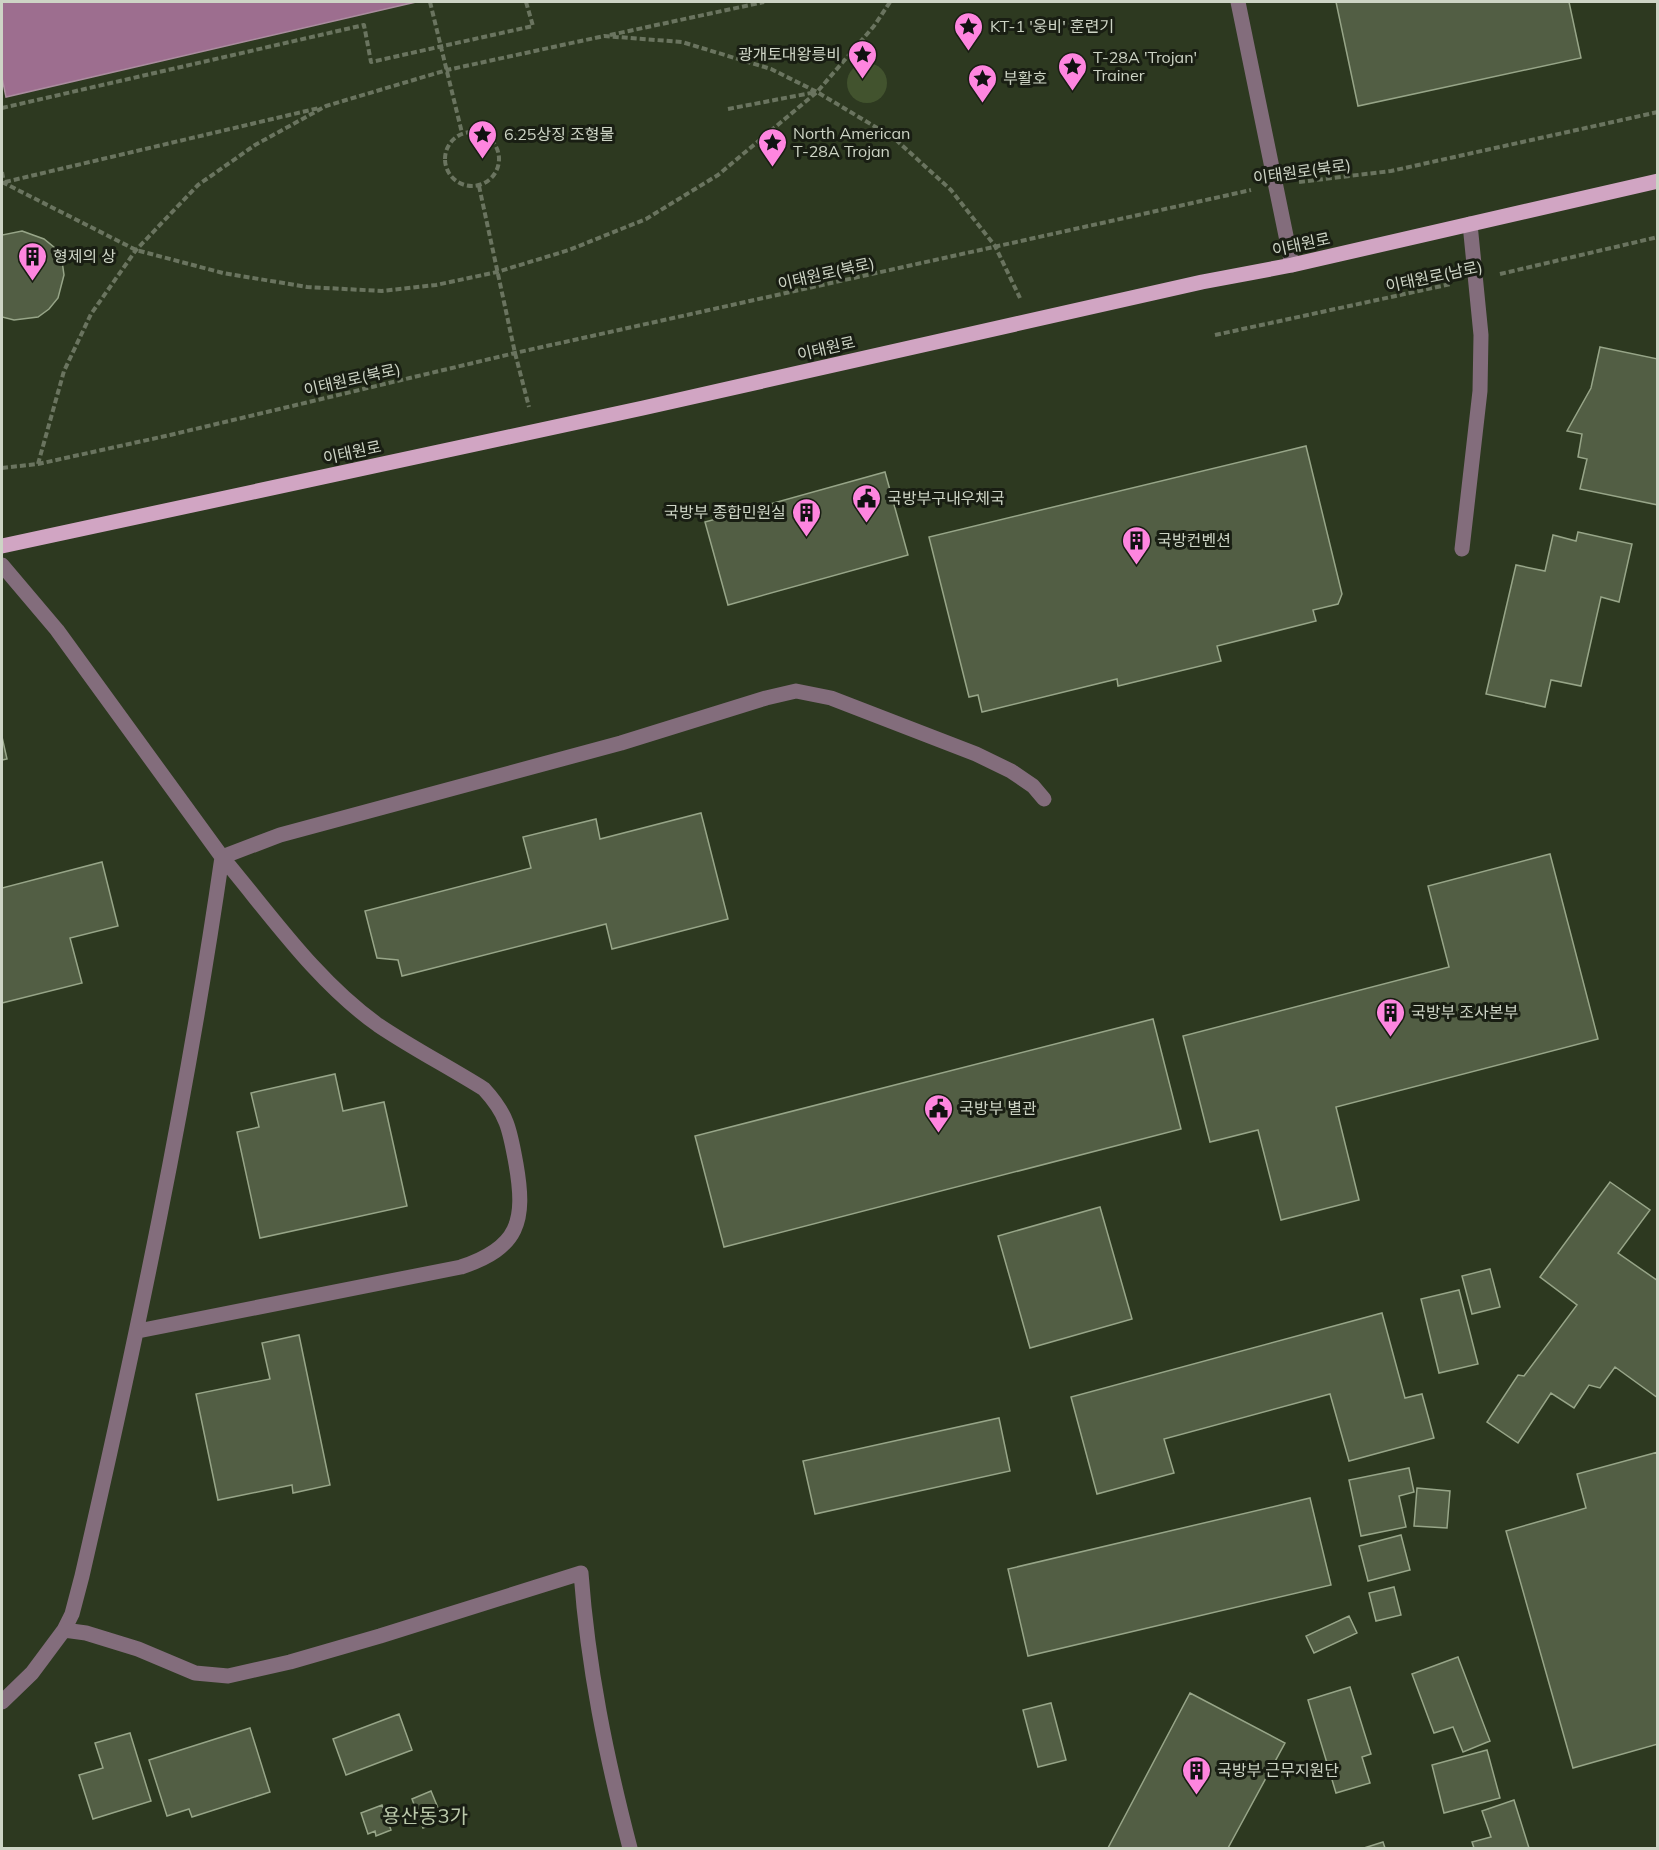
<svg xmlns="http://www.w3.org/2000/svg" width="1659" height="1850" font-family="Mulish,'Noto Sans KR',sans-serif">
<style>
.green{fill:#42532e}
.water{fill:#9d6e8f;stroke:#ab8d9f;stroke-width:1.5}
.building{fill:#525e44;stroke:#97a588;stroke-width:1.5}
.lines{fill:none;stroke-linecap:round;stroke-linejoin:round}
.path{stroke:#6a745f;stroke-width:4;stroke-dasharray:6 3;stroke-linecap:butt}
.minor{stroke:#836d7c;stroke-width:15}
.major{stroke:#d1a5c3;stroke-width:15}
.labels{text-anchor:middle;stroke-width:6;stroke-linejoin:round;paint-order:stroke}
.poi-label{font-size:16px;fill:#cdd4c5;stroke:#191e13;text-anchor:start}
.street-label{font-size:16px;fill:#cdd4c5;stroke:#191e13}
.quarter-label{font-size:20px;fill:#bac8aa;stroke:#191e13}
</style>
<rect width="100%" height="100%" fill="#2d3920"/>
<path class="green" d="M847 83a20 20 0 1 1 40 0a20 20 0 1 1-40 0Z"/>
<path class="water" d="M2 2H416L6 97 2 78Z"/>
<path class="building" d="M1336 2H1569L1581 58 1358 106Z
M22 231 44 239 55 248 62 261 64 275 58 298 49 309 38 317 14 320 2 317V235Z
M1600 347 1658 359V505L1580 489 1587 459 1578 457 1582 434 1567 431 1591 388Z
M1306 446 1342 594 1338 604 1313 610 1316 621 1217 646 1221 661 1118 686 1117 679 982 712 978 695 969 697 929 537Z
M885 472 908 555 728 605 705 522Z
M1578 532 1632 544 1619 602 1601 597 1581 686 1551 680 1545 707 1486 694 1516 565 1545 571 1553 535 1576 541Z
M2 737 7 759 2 760Z
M701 813 728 919 612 949 606 924 402 976 398 960 377 958 365 911 531 868 523 837 596 819 600 839Z
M1550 854 1598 1039 1336 1107 1359 1200 1281 1220 1258 1130 1210 1142 1183 1036 1449 967 1428 886Z
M102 862 118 926 70 938 82 983 2 1003V888Z
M1153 1019 1181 1129 724 1247 695 1136Z
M335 1074 343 1111 384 1102 407 1206 260 1238 237 1132 259 1127 251 1093Z
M1610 1182 1650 1210 1618 1253 1658 1281V1398L1615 1367 1600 1388 1589 1385 1574 1408 1551 1393 1518 1443 1487 1422 1518 1375 1524 1376 1577 1305 1540 1277Z
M1100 1207 1132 1319 1030 1348 998 1236Z
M1490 1269 1500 1307 1472 1314 1462 1276Z
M1459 1290 1478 1364 1439 1373 1421 1299Z
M1382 1313 1405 1398 1422 1394 1434 1438 1349 1461 1330 1394 1164 1439 1174 1473 1097 1494 1071 1397Z
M299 1335 330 1485 293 1493 292 1485 218 1500 196 1394 270 1379 262 1343Z
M999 1418 1010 1471 815 1514 803 1461Z
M1658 1452V1744L1573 1768 1506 1531 1586 1508 1577 1474Z
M1409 1468 1414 1492 1399 1496 1406 1527 1361 1536 1349 1480Z
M1417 1488 1450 1491 1447 1528 1414 1526Z
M1310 1498 1331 1585 1028 1656 1008 1569Z
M1401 1535 1410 1570 1368 1581 1359 1546Z
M1394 1587 1401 1615 1376 1621 1369 1593Z
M1349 1616 1357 1633 1314 1653 1306 1636Z
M1458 1657 1490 1741 1463 1752 1453 1727 1434 1733 1412 1674Z
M1350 1687 1371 1754 1362 1757 1370 1783 1336 1793 1308 1700Z
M1190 1693 1285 1743 1228 1848H1108Z
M1051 1703 1066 1760 1038 1767 1023 1710Z
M399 1714 412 1750 346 1775 333 1739Z
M250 1728 270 1792 192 1817 189 1809 167 1816 149 1760Z
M130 1733 151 1801 93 1819 79 1775 103 1768 95 1743Z
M1487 1750 1500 1798 1444 1813 1432 1765Z
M431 1791 443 1820 423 1828 412 1799Z
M1514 1800 1529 1848H1474L1472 1842 1491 1837 1482 1811Z
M382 1805 391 1830 376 1836 375 1831 368 1834 361 1813Z
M1383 1842 1385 1848H1364Z"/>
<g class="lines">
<path class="path" d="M430 2 462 133
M610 35 764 2
M2 108 364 25 371 62 533 26 526 2
M728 109 816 92
M445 159a27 27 0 1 1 54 0a27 27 0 1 1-54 0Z
M2 172 4 183 136 250 223 273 307 287 382 291 436 285 497 272 569 250 646 219 718 175 817 92 874 26 890 2
M5 182 319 108
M1299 182 1391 171 1658 112
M479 186 515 353 529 407
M1500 274 1658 237
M1215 335 1451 284
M38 464 64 371 91 314 136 250 198 185 255 145 326 106 447 70 604 36 682 42 771 69 817 92 894 138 951 190 995 246 1020 298
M2 468 38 464 170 435 515 353 1251 190"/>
<path class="minor" d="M1238 2 1292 265
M1462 549 1480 391 1481 335 1470 224
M2 565 57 630 222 857C187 1099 137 1337 82 1576L72 1614 64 1630
M138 1331 461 1267C519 1248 526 1221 516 1164 510 1131 508 1115 484 1089 449 1067 412 1048 378 1025 316 981 270 914 222 857L280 835 621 743 766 698 796 691 831 698 976 754 1011 771 1033 786 1044 799
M2 1702 32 1673 64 1630 86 1633 138 1649 195 1673 228 1676 290 1662 380 1636 581 1573C588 1668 606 1756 630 1848"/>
<path class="major" d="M2 546 643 408 1202 282 1292 265 1658 181"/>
</g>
<defs>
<symbol id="sight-pin" viewBox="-11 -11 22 30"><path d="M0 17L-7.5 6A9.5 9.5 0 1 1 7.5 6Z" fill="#fe85df" stroke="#191e13"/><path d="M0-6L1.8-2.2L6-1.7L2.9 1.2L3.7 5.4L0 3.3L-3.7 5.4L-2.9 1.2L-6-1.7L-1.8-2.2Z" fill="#111"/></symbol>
<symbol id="building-pin" viewBox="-11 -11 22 30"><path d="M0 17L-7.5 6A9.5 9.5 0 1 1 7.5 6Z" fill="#fe85df" stroke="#191e13"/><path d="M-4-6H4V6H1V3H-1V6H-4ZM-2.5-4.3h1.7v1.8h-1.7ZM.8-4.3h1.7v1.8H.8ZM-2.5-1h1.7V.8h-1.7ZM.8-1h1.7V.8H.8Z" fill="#111"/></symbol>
<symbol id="civic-pin" viewBox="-11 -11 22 30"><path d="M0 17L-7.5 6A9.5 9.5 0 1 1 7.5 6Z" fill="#fe85df" stroke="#191e13"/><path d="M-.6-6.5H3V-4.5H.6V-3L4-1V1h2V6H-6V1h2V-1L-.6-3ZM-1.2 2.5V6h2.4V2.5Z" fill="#111"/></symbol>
</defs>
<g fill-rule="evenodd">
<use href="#sight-pin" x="952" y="10" width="33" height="45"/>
<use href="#sight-pin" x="846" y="38" width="33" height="45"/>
<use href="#sight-pin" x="1056" y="50" width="33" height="45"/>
<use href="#sight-pin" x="966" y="62" width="33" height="45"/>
<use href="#sight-pin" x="466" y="118" width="33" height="45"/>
<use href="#sight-pin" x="756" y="126" width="33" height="45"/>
<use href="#building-pin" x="16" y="240" width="33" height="45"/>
<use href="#civic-pin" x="850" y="482" width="33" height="45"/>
<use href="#building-pin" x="790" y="496" width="33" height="45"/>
<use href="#building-pin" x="1120" y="524" width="33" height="45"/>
<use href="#building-pin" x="1374" y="996" width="33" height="45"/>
<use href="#civic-pin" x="922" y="1092" width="33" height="45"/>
<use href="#building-pin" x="1180" y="1754" width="33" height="45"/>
</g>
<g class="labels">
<g class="poi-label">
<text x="990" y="32">KT-1 '웅비' 훈련기</text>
<text x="841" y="60" text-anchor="end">광개토대왕릉비</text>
<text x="1093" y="63">T-28A 'Trojan'<tspan x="1093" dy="18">Trainer</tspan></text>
<text x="1003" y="84">부활호</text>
<text x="793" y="139">North American<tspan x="793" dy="18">T-28A Trojan</tspan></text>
<text x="504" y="140">6.25상징 조형물</text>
<text x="53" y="262">형제의 상</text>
<text x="887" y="504">국방부구내우체국</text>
<text x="786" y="518" text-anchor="end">국방부 종합민원실</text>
<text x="1157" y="546">국방컨벤션</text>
<text x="1411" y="1018">국방부 조사본부</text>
<text x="959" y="1114">국방부 별관</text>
<text x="1217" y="1776">국방부 근무지원단</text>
</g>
<g class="street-label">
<text transform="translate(1302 171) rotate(-8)" y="6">이태원로(북로)</text>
<text transform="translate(1301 244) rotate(-12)" y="6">이태원로</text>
<text transform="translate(826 273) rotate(-13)" y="6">이태원로(북로)</text>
<text transform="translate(1434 276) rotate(-12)" y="6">이태원로(남로)</text>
<text transform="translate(826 348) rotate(-13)" y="6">이태원로</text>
<text transform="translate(352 379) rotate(-13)" y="6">이태원로(북로)</text>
<text transform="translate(352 452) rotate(-12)" y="6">이태원로</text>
</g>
<g class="quarter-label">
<text x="425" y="1823">용산동3가</text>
</g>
</g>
<rect width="1659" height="1850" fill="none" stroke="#cdd4c5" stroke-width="6"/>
</svg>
